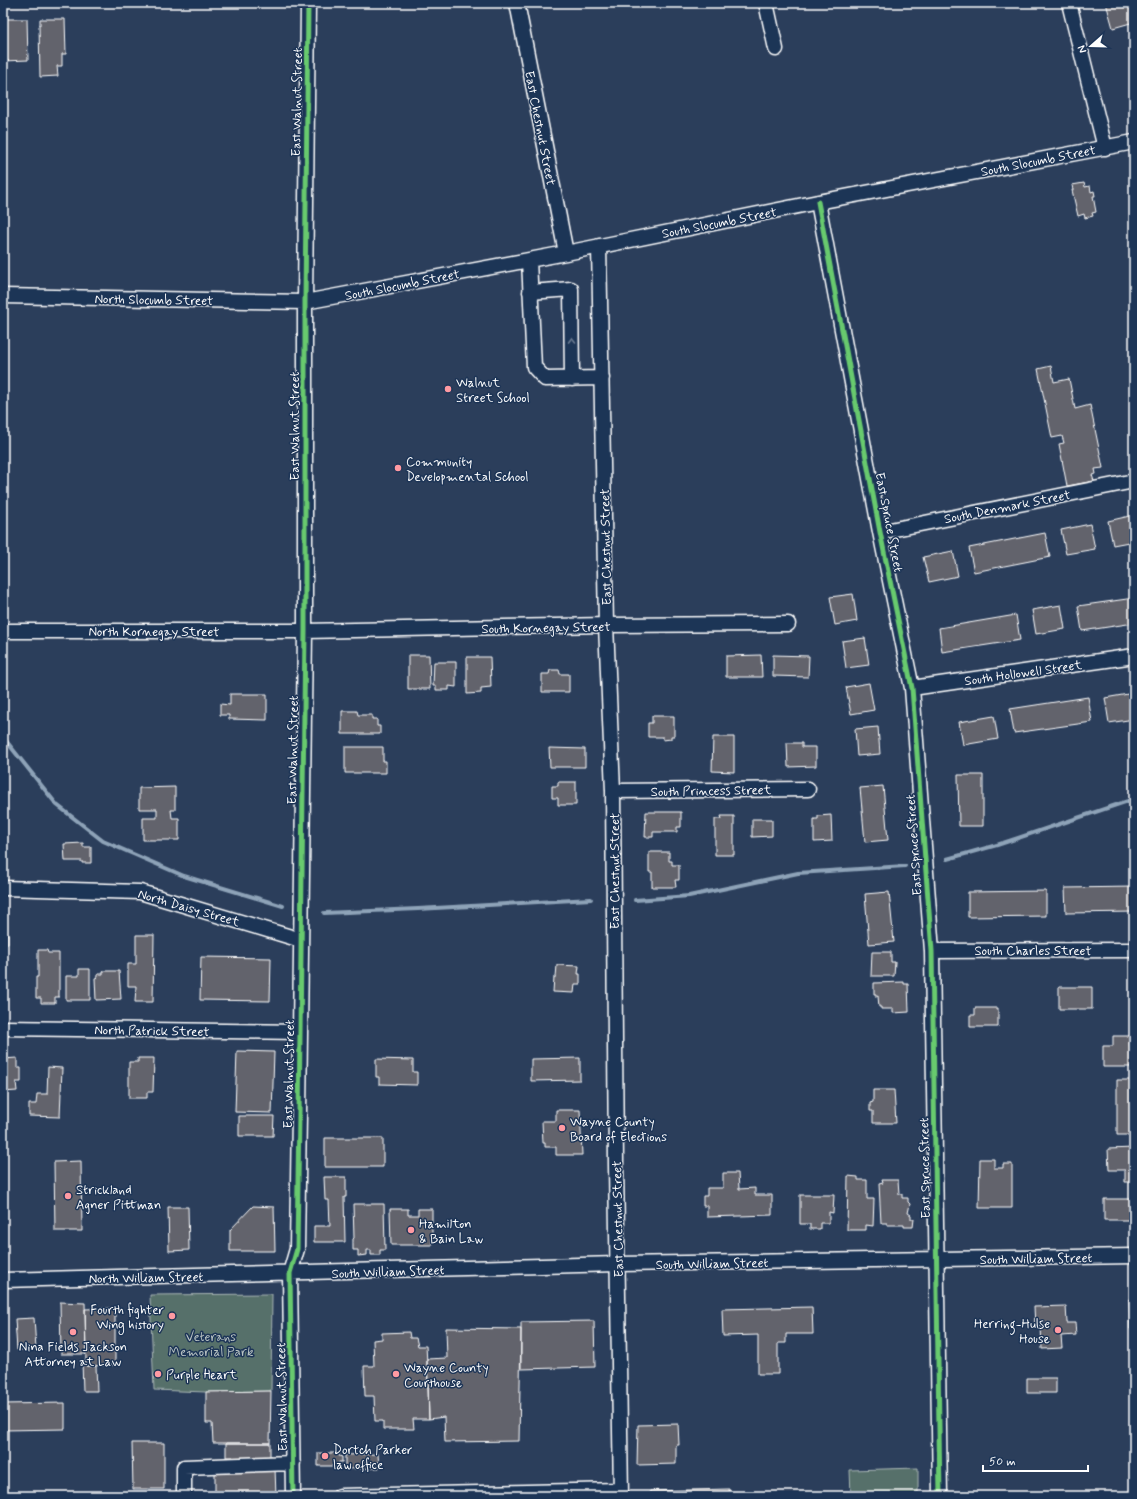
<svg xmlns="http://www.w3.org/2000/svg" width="1137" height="1499" font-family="Mynerve,sans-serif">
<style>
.green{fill:#566f6b;stroke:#aab7b5}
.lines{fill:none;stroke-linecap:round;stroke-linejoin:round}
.stream{stroke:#8ea3b8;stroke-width:4}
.building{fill:#62636c;stroke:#fff}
.minor-casing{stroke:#fff;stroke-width:17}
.minor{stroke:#1d3557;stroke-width:14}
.cycleway-casing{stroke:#1d3557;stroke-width:8}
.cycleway{stroke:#67ca6e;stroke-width:5}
.oneway{stroke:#6c7c92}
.poi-dot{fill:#ff9aa2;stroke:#1d3557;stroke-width:1.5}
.labels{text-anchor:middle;stroke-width:3;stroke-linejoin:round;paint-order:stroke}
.street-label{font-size:13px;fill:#fff;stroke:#1d3557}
.poi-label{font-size:13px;fill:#fff;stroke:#1d3557;text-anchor:start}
.park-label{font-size:13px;fill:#bbc5c4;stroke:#1d3557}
</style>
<rect width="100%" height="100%" fill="#2b3e5b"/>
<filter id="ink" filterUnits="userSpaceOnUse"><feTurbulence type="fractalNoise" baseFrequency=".025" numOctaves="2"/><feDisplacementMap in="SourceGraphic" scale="8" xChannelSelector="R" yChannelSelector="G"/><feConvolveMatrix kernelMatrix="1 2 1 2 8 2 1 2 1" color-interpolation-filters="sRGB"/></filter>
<g filter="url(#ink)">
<path class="green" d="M272 1294 271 1391 206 1392 154 1390 150 1295Z
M918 1468V1496H851L850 1470Z"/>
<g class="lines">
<path class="stream" d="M3 737 57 805 103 841 184 876 283 906
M947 859 997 845 1134 799
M635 900 689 896 798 873 905 866
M324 913 418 909 591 899"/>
</g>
<path class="building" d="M1106 3H1134V22L1113 28Z
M3 19H27L28 60 3 61Z
M40 19H65L66 54H62V66H57L58 76 40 77 39 25H40Z
M3 113H5V128H3Z
M1084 183 1085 187 1090 186 1091 192 1094 191 1095 196H1093L1096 212 1092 213 1093 216 1085 218 1084 214 1078 216 1072 190H1073L1072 185Z
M1051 366 1054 382 1069 379 1075 409 1090 405 1103 468 1095 469 1096 474 1092 475 1094 481 1067 486 1059 444 1064 443 1062 436 1052 438 1038 369Z
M1134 515V541L1113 545 1108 521Z
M1090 524 1095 549 1066 554 1061 530Z
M1045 533 1050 557 974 572 969 548Z
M953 551 958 576 929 582 923 557Z
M853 594 857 621 835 625 830 597Z
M1134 598V623L1082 631 1078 606Z
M1061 605 1065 629 1036 634 1032 610Z
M1016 615 1020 640 942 652 939 628Z
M865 638 869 665 846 668 842 641Z
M408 655H429L430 689H408Z
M761 655 762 677H726V656Z
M773 655 809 656 808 677 773 676Z
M467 657H490L491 687 481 688V693L467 694Z
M434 662H456V687L449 686V690H436V686H433Z
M550 670H559L560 674H569V692H542V674H549Z
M869 683 874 710 851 714 846 687Z
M1134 693V719L1109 723 1105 698Z
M230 694H267V720L229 719V715H220V704L230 705Z
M1088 697 1092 722 1014 733 1010 709Z
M342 711H357L358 715H372V719H377V726H380V734H342Z
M652 716H674V736H671V739L663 740V737H648V723H652Z
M994 716 998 739 963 745 959 722Z
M878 727 880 754 857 756 855 729Z
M713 737H734V772L712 771Z
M787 743H802V747H816V766L788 767Z
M345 747H383V761H386V773H345Z
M549 748 585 749V767H550Z
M958 775H983V826H959Z
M558 782H576V805H558V798H552V786H558Z
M883 786 888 840 865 842 860 788Z
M175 787V810H171L172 818H179V840H143V818H157V809H139V788Z
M646 812H681V827H677V832H653V837H645Z
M831 815 832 841 814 842V819H818V816Z
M721 816H734V855H715V819H722Z
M752 819H772V836L752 837Z
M83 843V847H91V863H82V861H65L64 844Z
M649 852H669V861H672V865H679V880H675L676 887H652V872H649Z
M1134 887V912L1066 913 1065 888Z
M1046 891V916L968 917V892Z
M889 892 894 942 869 944 865 894Z
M3 934H8V944H3Z
M136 935H154L153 1002H135L136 986H128V964H136Z
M38 950H47L48 953H59V997H55V1003H41V998H36V977H38Z
M872 952H891V962H895L894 976H871Z
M201 957 271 958 270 1001 200 1000Z
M557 965 579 966 578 974H580V984H575L574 993 553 992 554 977H556Z
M79 969H90V1000H66V976H79Z
M103 971H119L121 999 96 1000 95 978 98 977V974H103Z
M904 982V984H908L909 1012 893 1013V1009H881V1007H879L878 996 876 997V994H874V983Z
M1059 987H1092V1009H1059Z
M975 1008H998V1027H970V1015H975Z
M1113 1036H1130V1046H1134V1067H1103V1046H1113Z
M237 1051 274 1052 272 1113 235 1112Z
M17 1058V1068H21V1082H16L17 1091 3 1092V1059Z
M138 1058H154L153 1092H147V1098H129V1062H138Z
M580 1058V1080L531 1081V1059Z
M376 1059 413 1060V1072H417V1085L379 1084V1077H376Z
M48 1067 62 1068 60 1117 29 1116V1104H36L37 1094H47Z
M1117 1080H1134V1135H1117Z
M873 1090H894L896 1123H873V1111H870V1103L873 1102Z
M556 1110H580L582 1155H556V1147H545V1143H543L542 1121H556Z
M239 1116H274L273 1136H239Z
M325 1138H383V1167H325Z
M1134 1148V1182H1125V1170H1109L1108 1149Z
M980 1159H994V1168H1003V1164H1012V1208H979Z
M81 1161 82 1231H55L54 1162Z
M3 1170H5V1185H3Z
M723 1173H738L739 1189 755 1188V1195H772V1215L707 1217V1206H703V1196H707V1188H723Z
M848 1176 858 1177V1180H867V1199H874L873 1226 866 1225V1230H847Z
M324 1177H346V1197H344L345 1242H314V1226H330L329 1200H325Z
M882 1180H898L899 1194H902V1198H908V1202L910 1204 908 1213 911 1215V1219H914L913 1227H904V1225H887V1223H881L879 1184 883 1183Z
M800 1195H834L833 1213 829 1212V1223H820V1229H810V1224H800Z
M1104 1199H1134V1220H1104Z
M3 1204H5V1221H3Z
M353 1204H384L385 1250H380V1255H371V1250H367V1255L358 1256V1250H353V1239L354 1238Z
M253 1206 274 1207 275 1251H230V1230Z
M168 1207H188L189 1250 169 1251Z
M390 1209H408V1215H418V1209H432V1245H391Z
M1134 1298V1328L1130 1329 1129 1299Z
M60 1302 85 1303 86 1354H61Z
M1066 1306 1067 1323H1075L1076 1335 1061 1336 1062 1348 1042 1349 1041 1325H1035L1034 1307Z
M812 1307 813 1334H786V1343H778V1374H758V1335L723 1336 722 1309Z
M115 1308V1365L86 1366 85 1309Z
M34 1318 36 1349 17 1350 15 1319Z
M594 1321 595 1367 521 1369V1322Z
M446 1328 521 1329 519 1441 445 1442 444 1417 429 1419 427 1359 447 1358Z
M409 1332 410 1338H416L418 1346H426L428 1381 429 1419H413L414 1429H383V1421H375L374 1396H365L364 1366H374L373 1340 382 1339V1333Z
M82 1361H86V1366H96L97 1391H83Z
M1027 1378H1056V1393H1027Z
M271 1391 270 1443H213L212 1423H206V1392Z
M65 1403V1429L3 1430V1404Z
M678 1424 679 1445H676V1464L637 1465 638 1425Z
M132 1443H164V1489H133Z
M226 1443H270V1463L233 1464V1457H226Z
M318 1453H339V1456L342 1457V1462H339V1466H318Z
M378 1454 379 1468 345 1469V1455Z
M215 1468 275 1469 276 1496H215Z
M729 1489 730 1496H650V1491Z"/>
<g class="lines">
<defs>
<path id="minor" d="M517 3 566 253
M766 3 776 49
M1069 3 1105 148
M818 202 880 532 912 688 932 951 940 1496
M599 246 606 625 613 791 616 1165 621 1496
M529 260 534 367 545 379 602 378
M530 292 571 289 572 379
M3 296 305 302 566 253 818 202 1134 142
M880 532 1134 481
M3 631H305L606 625 788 624
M912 688 1134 656
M613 791 808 789
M3 888 140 892 301 940
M932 951 1134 950
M3 1028 300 1032
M3 1280 618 1264 1134 1256
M184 1496V1467L293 1463
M293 1496 290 1273 297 1249 299 1114 305 631V302L308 3
M340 1496 621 1490"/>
</defs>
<use href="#minor" class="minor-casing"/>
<use href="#minor" class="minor"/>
<defs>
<path id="cycleway" d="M818 202 880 532 912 688 932 951 940 1496
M293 1496 290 1273 297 1249 299 1114 305 631V302L308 3"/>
</defs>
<use href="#cycleway" class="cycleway-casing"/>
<use href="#cycleway" class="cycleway"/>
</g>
<defs><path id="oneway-chevron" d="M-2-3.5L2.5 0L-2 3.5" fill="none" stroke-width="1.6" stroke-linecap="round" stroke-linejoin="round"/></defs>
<use class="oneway" href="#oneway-chevron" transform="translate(572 340) rotate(-91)"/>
</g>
<g class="poi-dot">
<circle cx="448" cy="389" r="4"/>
<circle cx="398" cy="468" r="4"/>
<circle cx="562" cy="1128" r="4"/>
<circle cx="68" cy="1196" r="4"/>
<circle cx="411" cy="1230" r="4"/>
<circle cx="172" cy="1316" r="4"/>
<circle cx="1058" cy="1330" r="4"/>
<circle cx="73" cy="1332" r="4"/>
<circle cx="158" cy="1374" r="4"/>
<circle cx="396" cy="1374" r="4"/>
<circle cx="325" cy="1456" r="4"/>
</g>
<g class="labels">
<g class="street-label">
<text transform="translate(296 102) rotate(-89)" y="5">East Walnut Street</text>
<text transform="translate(541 128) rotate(79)" y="5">East Chestnut Street</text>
<text transform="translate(1038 160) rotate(-11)" y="5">South Slocumb Street</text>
<text transform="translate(719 222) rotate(-11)" y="5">South Slocumb Street</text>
<text transform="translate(402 284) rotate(-11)" y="5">South Slocumb Street</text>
<text transform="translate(154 299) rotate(1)" y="5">North Slocumb Street</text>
<text transform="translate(294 426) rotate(-90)" y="5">East Walnut Street</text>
<text transform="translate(1007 506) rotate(-11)" y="5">South Denmark Street</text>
<text transform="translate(890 522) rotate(79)" y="5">East Spruce Street</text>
<text transform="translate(605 547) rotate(-91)" y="5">East Chestnut Street</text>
<text transform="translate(546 627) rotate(-1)" y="5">South Kornegay Street</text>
<text x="154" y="636">North Kornegay Street</text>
<text transform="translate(1023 672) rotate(-8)" y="5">South Hollowell Street</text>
<text transform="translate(292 750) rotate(-89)" y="5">East Walnut Street</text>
<text transform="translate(711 790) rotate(-1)" y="5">South Princess Street</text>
<text transform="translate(913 845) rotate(-94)" y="5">East Spruce Street</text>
<text transform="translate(614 871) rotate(-90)" y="5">East Chestnut Street</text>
<text transform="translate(189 907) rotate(16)" y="5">North Daisy Street</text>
<text x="1033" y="955">South Charles Street</text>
<text transform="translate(152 1030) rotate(1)" y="5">North Patrick Street</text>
<text transform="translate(288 1074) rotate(-89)" y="5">East Walnut Street</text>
<text transform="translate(924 1168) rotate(-91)" y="5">East Spruce Street</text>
<text transform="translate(617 1219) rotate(-91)" y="5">East Chestnut Street</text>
<text transform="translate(1036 1258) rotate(-1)" y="5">South William Street</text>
<text transform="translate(712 1263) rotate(-1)" y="5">South William Street</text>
<text transform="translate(388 1271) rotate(-2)" y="5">South William Street</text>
<text transform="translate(146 1277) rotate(-1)" y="5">North William Street</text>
<text transform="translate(281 1397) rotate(-91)" y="5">East Walnut Street</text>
</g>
<g class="poi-label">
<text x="456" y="387">Walnut<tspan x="456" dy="15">Street School</tspan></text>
<text x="406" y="466">Community<tspan x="406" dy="15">Developmental School</tspan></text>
<text x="570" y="1126">Wayne County<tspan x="570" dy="15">Board of Elections</tspan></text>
<text x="76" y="1194">Strickland<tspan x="76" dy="15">Agner Pittman</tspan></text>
<text x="419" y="1228">Hamilton<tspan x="419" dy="15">&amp; Bain Law</tspan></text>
<text x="164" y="1314" text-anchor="end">Fourth fighter<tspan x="164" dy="15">Wing history</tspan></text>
<text x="1050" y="1328" text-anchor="end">Herring-Hulse<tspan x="1050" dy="15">House</tspan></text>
<text x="73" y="1351" text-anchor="middle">Nina Fields Jackson<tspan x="73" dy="15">Attorney at Law</tspan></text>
<text x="404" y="1372">Wayne County<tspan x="404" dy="15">Courthouse</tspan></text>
<text x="166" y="1379">Purple Heart</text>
<text x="333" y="1454">Dortch Parker<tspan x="333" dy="15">law office</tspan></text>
</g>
<g class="park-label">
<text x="211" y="1341">Veterans<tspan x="211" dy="15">Memorial Park</tspan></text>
</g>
</g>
<rect width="1137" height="1499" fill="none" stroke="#1d3557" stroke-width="16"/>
<rect x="8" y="8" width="1121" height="1483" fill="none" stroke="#fff" stroke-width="1.5" filter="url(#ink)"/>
<g transform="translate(1091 46) rotate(250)" stroke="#1d3557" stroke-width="3" paint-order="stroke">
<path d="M0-3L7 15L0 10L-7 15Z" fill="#ffffff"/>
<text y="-6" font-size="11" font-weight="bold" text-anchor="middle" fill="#ffffff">N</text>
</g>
<path d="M983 1465v6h105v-6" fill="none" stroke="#ffffff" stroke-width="2"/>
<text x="989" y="1465" font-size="12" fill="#ffffff" stroke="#1d3557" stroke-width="3" paint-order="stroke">50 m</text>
</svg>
